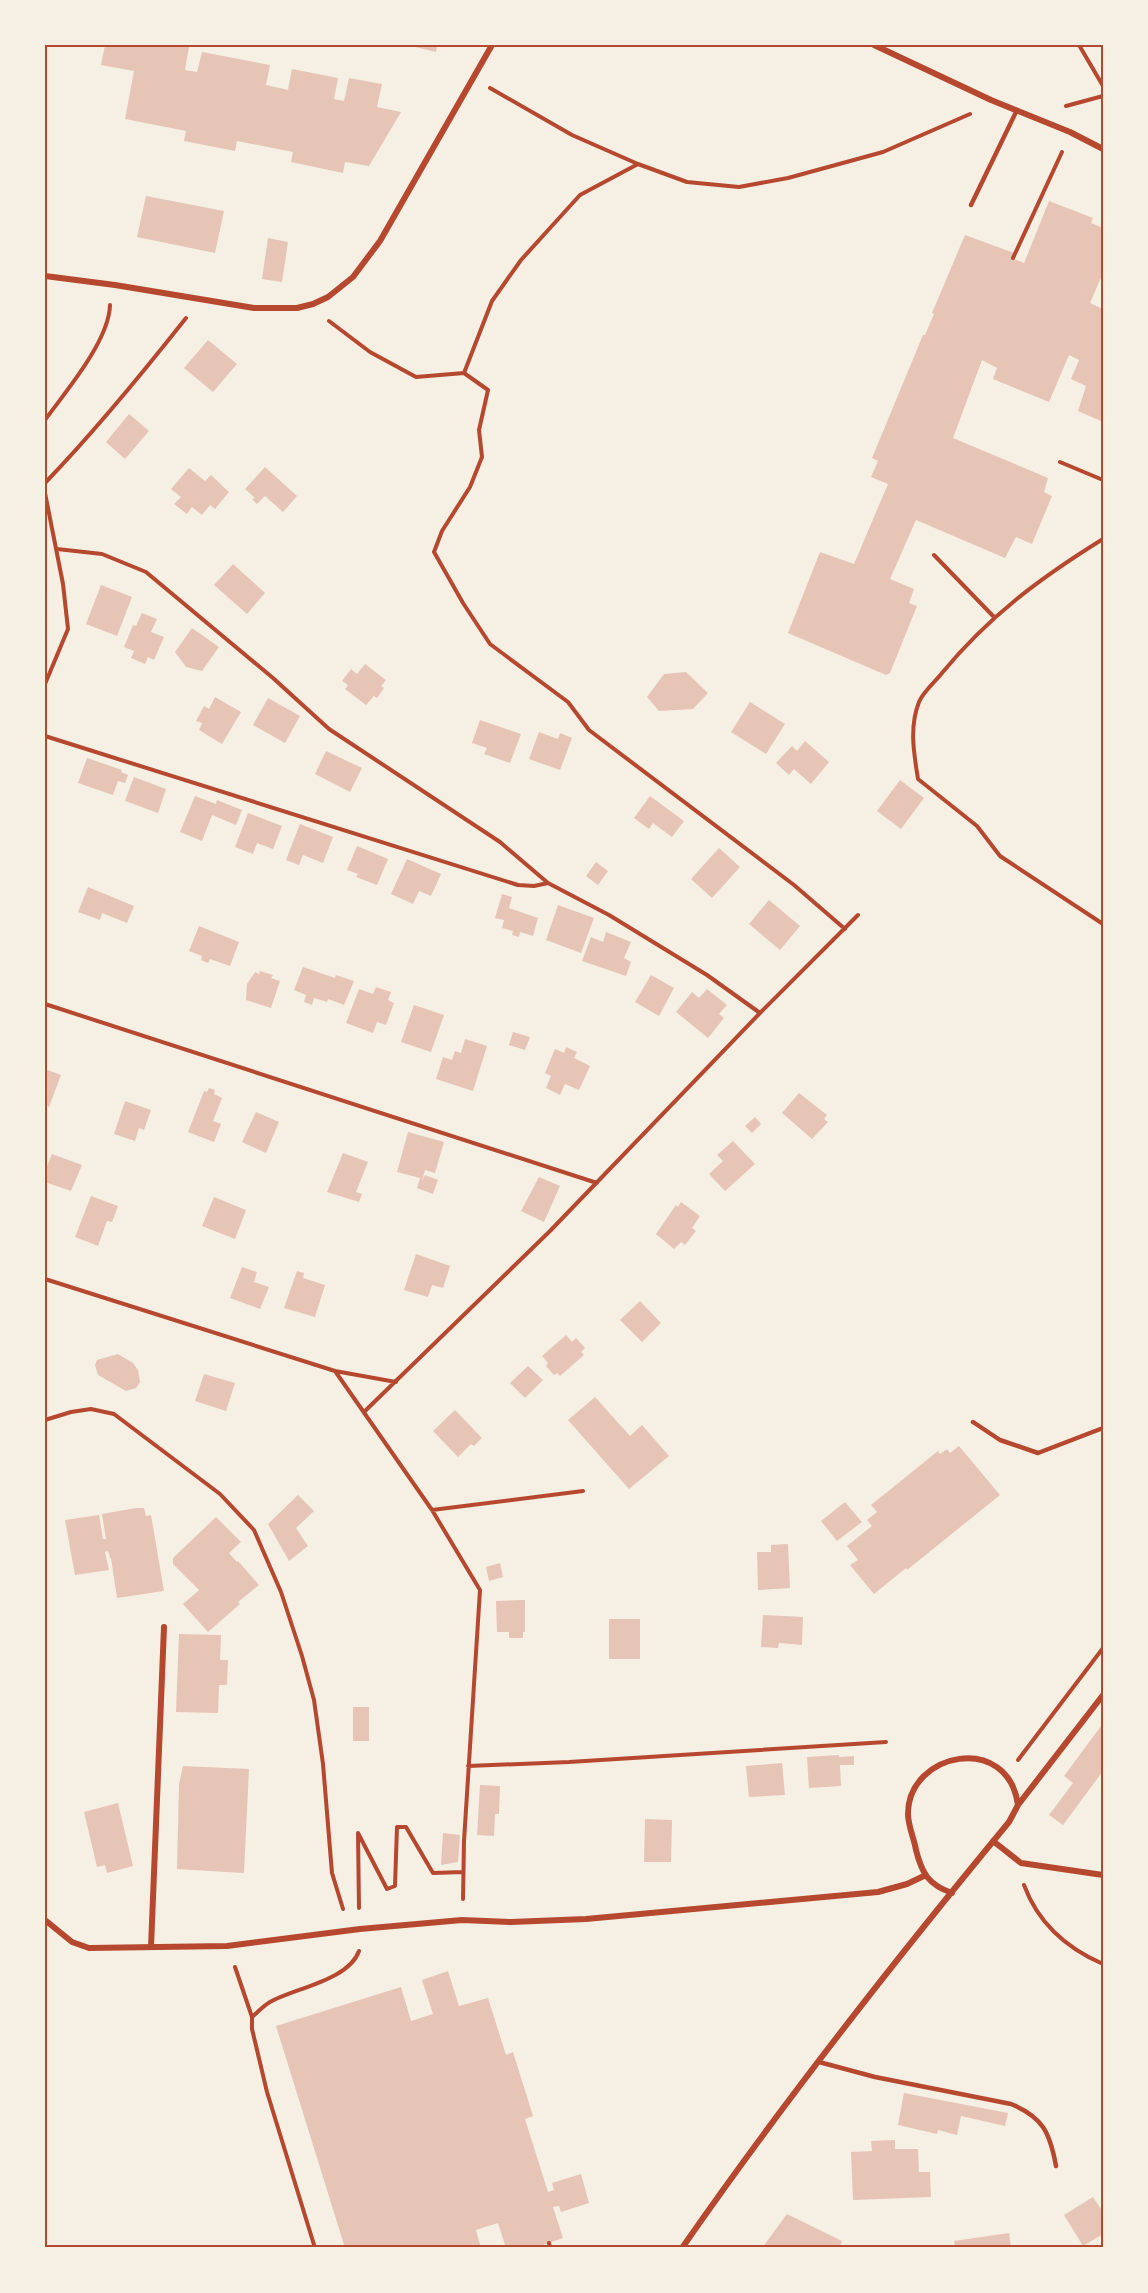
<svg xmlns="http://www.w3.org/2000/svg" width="1148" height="2293" font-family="Signika,sans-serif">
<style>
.building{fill:#e6c5b7}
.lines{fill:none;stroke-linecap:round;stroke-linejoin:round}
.path{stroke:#b5482f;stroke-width:4}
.service{stroke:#b5482f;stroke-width:4.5}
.minor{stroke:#b5482f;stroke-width:6}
.neatline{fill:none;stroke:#b5482f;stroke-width:2}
</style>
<rect width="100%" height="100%" fill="#f6efe4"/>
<path class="building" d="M105 45 189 47 185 70 197 72 202 52 270 65 266 85 288 90 292 69 338 78 334 99 344 101 349 78 382 84 377 107 401 112 369 166 345 162 343 173 291 162 293 152 237 141 235 151 184 141 186 131 125 119 134 71 101 65Z
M407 45H437L436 52Z
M146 196 224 211 215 253 137 237Z
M1049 201 1093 218 1091 223 1103 228V273L1090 303 1103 309 1101 317 1103 318V422L1078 411 1086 386 1071 379 1079 360 1069 355 1049 402 993 379 997 368 982 360 953 438 1048 478 1044 492 1052 496 1032 544 1016 537 1005 558 916 520 890 579 914 589 909 603 917 606 890 673 886 675 788 633 820 552 854 564 888 484 871 477 878 461 872 458 923 335H925L934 314 932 313 965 235 1014 253 1012 258 1024 263Z
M268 238 288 242 282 282 262 279Z
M208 340 237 364 213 392 184 368Z
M129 414 149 431 125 459 106 442Z
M265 467 297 496 283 512 265 496 257 504 252 499 255 498 245 489Z
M189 468 205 481 211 475 229 492 215 509 210 505 202 515 192 507 187 514 174 504 181 497 171 489Z
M233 564 265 593 247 614 214 585Z
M101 585 132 597 117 636 86 624Z
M142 613 157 619 151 632 164 637 154 660 148 657 145 664 131 658 134 651 124 647 133 625 136 626Z
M192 628 219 647 202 671 186 667 175 652Z
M365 664 386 680 381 686 384 688 377 698 374 696 366 705 345 689 348 685 342 681 351 669 357 674Z
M686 672 708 693 693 709 659 711 647 697 664 674Z
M215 697 241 712 222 744 199 730 202 723 196 721 204 706 209 709Z
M268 698 300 716 285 743 253 725Z
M750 702 785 724 766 754 731 732Z
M480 720 521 734 510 763 484 754 487 748 472 743Z
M539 732 558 739 560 733 572 738 560 770 529 759Z
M805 741 829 762 811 784 794 769 789 775 776 763 792 746 797 751Z
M326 751 362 768 350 792 315 774Z
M87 758 122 770 121 772 128 775 125 783 118 781 113 795 78 783Z
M134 777 166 789 158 813 125 801Z
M900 780 924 798 901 829 877 811Z
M195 796 216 804 217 800 242 810 236 825 212 815 202 841 180 832Z
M650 796 684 821 672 837 653 823 649 829 634 818Z
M248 813 282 826 273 849 257 843 253 854 235 847Z
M300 824 333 837 323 863 303 855 299 865 286 860Z
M357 846 388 859 377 885 356 877 358 874 347 870Z
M719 848 740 867 712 898 691 879Z
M407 859 441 874 431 896 419 891 413 904 391 894Z
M596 862 608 871 598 885 586 876Z
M88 887 134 906 127 923 102 913 100 920 78 912Z
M502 894 512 897 509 908 538 918 533 936 520 932 519 937 512 935 513 931 502 928 504 920 495 918Z
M769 900 800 926 780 950 749 924Z
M558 905 594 918 581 953 546 940Z
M199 926 239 942 230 966 210 959 208 963 201 960 202 956 189 951Z
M606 932 631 942 624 958 631 962 626 976 582 961 591 937 603 942Z
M303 967 335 978 336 975 354 981 344 1005 328 999 327 1002 314 998 312 1005 304 1002 306 995 294 990Z
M260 971 273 975 271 978 280 981 271 1008 246 1000 247 984 255 972 259 974Z
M651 975 674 988 659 1016 635 1002Z
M376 987 391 992 388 1000 394 1003 386 1025 377 1022 373 1033 346 1023 359 989 373 994Z
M707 989 727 1005 719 1014 724 1018 708 1038 676 1012 692 992 699 998Z
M414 1005 444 1015 431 1052 401 1042Z
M513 1032 530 1037 525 1050 509 1045Z
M465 1039 487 1046 473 1091 436 1079 443 1057 452 1060 455 1051 461 1053Z
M566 1047 577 1052 574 1058 590 1066 579 1090 565 1084 560 1095 546 1088 551 1076 545 1073 555 1049 564 1053Z
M45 1069 61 1075 49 1107 45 1105Z
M209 1088 215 1090 214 1094 222 1098 213 1121 221 1124 214 1142 188 1132 204 1091 207 1092Z
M799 1093 827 1115 824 1119 828 1122 812 1139 782 1113Z
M125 1101 151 1110 144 1130 139 1128 135 1141 114 1134Z
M256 1112 279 1122 266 1153 242 1142Z
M755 1117 761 1124 752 1133 745 1126Z
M408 1132 444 1142 435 1173 425 1170 422 1181 425 1175 438 1180 433 1194 417 1188 420 1178 397 1172Z
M733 1141 755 1164 725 1191 709 1174 723 1161 717 1155Z
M343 1153 368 1162 356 1192 362 1194 359 1202 327 1192Z
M52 1154 82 1165 71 1191 45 1182V1171Z
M539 1177 560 1186 544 1222 521 1211Z
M91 1196 118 1206 112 1222 107 1221 98 1246 75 1237Z
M214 1197 246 1210 235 1239 202 1226Z
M681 1202 700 1216 692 1228 696 1231 685 1245 681 1242 674 1249 656 1234 676 1205 678 1207Z
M416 1254 450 1266 443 1288 432 1285 428 1297 404 1290Z
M242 1267 257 1272 254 1282 269 1287 260 1309 230 1298Z
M297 1271 304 1273 303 1278 325 1285 315 1317 284 1308Z
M640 1301 661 1323 642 1342 620 1320Z
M566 1335 572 1342 576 1338 585 1348 581 1352 584 1355 560 1376 557 1373 554 1375 546 1366 548 1363 542 1356Z
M118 1354 133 1363 138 1370 140 1382 136 1388 126 1391 98 1375 95 1365 97 1360Z
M528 1366 543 1380 525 1398 510 1383Z
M204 1374 235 1383 226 1411 195 1401Z
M595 1397 630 1436 642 1425 669 1456 629 1489 568 1420Z
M455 1410 482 1438 474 1446 471 1444 458 1457 433 1431Z
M959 1446 1000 1495 907 1570 906 1568 874 1594 850 1565 858 1560 847 1546 872 1526 867 1520 877 1512 871 1505 938 1451 940 1454 947 1449 950 1453Z
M298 1495 314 1511 296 1528 308 1546 289 1561 268 1524Z
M845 1502 862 1522 837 1541 821 1521Z
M136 1508H144L146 1516 151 1515 164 1591 117 1598 111 1558H110L108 1551 105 1552 109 1570 75 1575 65 1520 99 1515 103 1539H106L102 1514Z
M216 1517 241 1542 229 1553 237 1562 238 1561 259 1585 238 1602 240 1604 208 1632 183 1604 199 1590 173 1564V1558Z
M788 1544 790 1588 758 1590 757 1552H771V1545Z
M500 1563 503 1577 489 1581 486 1567Z
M525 1600V1632H523V1638H509V1632H497L496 1601Z
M763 1615 803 1617 802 1645 779 1643 778 1648 761 1647Z
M609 1619H640V1659H609Z
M179 1634 221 1635 220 1660H228L227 1685H219L218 1713 176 1712Z
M353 1707H369V1741H353Z
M1101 1726 1103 1728V1771L1063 1825 1049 1815 1073 1783 1064 1776Z
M839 1755V1757L854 1756V1765H840L841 1786 809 1788 807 1757Z
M782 1763 785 1795 749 1797 746 1766Z
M183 1766 249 1769 244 1873 177 1869 179 1784Z
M480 1785 500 1786 499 1814H495L494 1836 477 1835Z
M118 1803 133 1866 107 1873 105 1865 97 1867 84 1812Z
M645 1819 672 1820 671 1862H644Z
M443 1833 460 1835 458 1862 441 1865Z
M448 1971 459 2006 488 1998 506 2055 513 2052 533 2116 525 2119 548 2192 554 2190 552 2183 581 2174 589 2203 561 2212 559 2206 553 2207 563 2238 535 2248H506L498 2223 476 2230 481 2248H345L276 2026 401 1987 411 2021 433 2014 422 1980Z
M904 2093 1008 2113 1005 2126 961 2116 957 2135 938 2130 937 2134 898 2125Z
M895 2140V2149H918L919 2172H930L931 2197 853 2200 851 2152 872 2151 871 2141Z
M1093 2197 1103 2212V2234L1083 2246 1064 2215Z
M787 2214 842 2241 839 2248H762Z
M1009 2233 1011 2248H950L955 2246 954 2241Z"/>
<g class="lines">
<path class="path" d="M1079 45 1103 86
M490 88 572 135 638 164 687 182 739 187 788 178 883 152 970 114
M1066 106 1103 96
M1013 258 1062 152
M329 321 370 352 416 377 464 373 488 390 479 430 482 457 470 487 442 531 434 552 463 603 490 644 568 702 589 730 794 885 845 929
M464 373 492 301 521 260 580 195 638 164
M45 420C66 391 109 341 110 305
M1060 462 1103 480
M45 483C95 431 141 375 186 318
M45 493 63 584 68 629 45 684
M1103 539C1040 578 989 616 942 673 935 682 923 692 919 702 909 727 914 754 918 779L977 826 1000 856 1103 924
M57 549 102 554 146 572 273 678 329 729 500 842 548 883 609 915 707 975 760 1013
M934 555 994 617
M45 736 518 885 534 886 548 883
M45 1004 597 1183
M45 1279 335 1371 396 1382
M335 1371 432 1510 480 1590 464 1841 463 1899
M365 1411 550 1231 760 1013 858 915
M45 1420 71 1412 91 1409 114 1414 220 1494 254 1530 281 1592 302 1656 314 1700 323 1764 332 1873 343 1909
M432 1510 583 1491
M1018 1760 1103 1648
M468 1766 569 1762 886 1742
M1024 1885C1038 1923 1066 1948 1103 1964
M359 1908 358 1833 387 1889 395 1886 397 1827H406L433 1873 463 1872
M235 1967 252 2017
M549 2243 550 2248
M315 2248 267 2092 252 2029V2017C258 2012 263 2006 270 2002 295 1988 349 1980 359 1951"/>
<path class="service" d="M971 205 1017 110
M973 1422 1000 1440 1038 1453 1103 1428
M819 2062 875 2077 1011 2104C1043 2117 1050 2133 1056 2166"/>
<path class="minor" d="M874 45 991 100 1070 132 1103 149
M45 276 115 285 254 308H297L313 304 328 297 353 277 380 241 492 45
M993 1841 1021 1863 1103 1875
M952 1893C929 1885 922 1874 916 1850 914 1838 908 1826 908 1814 908 1752 1008 1732 1018 1805
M45 1920 72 1942 89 1948 227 1946 360 1929 462 1920 511 1922 586 1919 878 1892 907 1884 926 1875
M151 1947 164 1627
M682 2248C784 2101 895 1960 1009 1822L1018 1805 1103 1695"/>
</g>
<rect width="1148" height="2293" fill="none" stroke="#f6efe4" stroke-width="93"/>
<rect x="46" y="46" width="1056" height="2200" class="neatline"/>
</svg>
